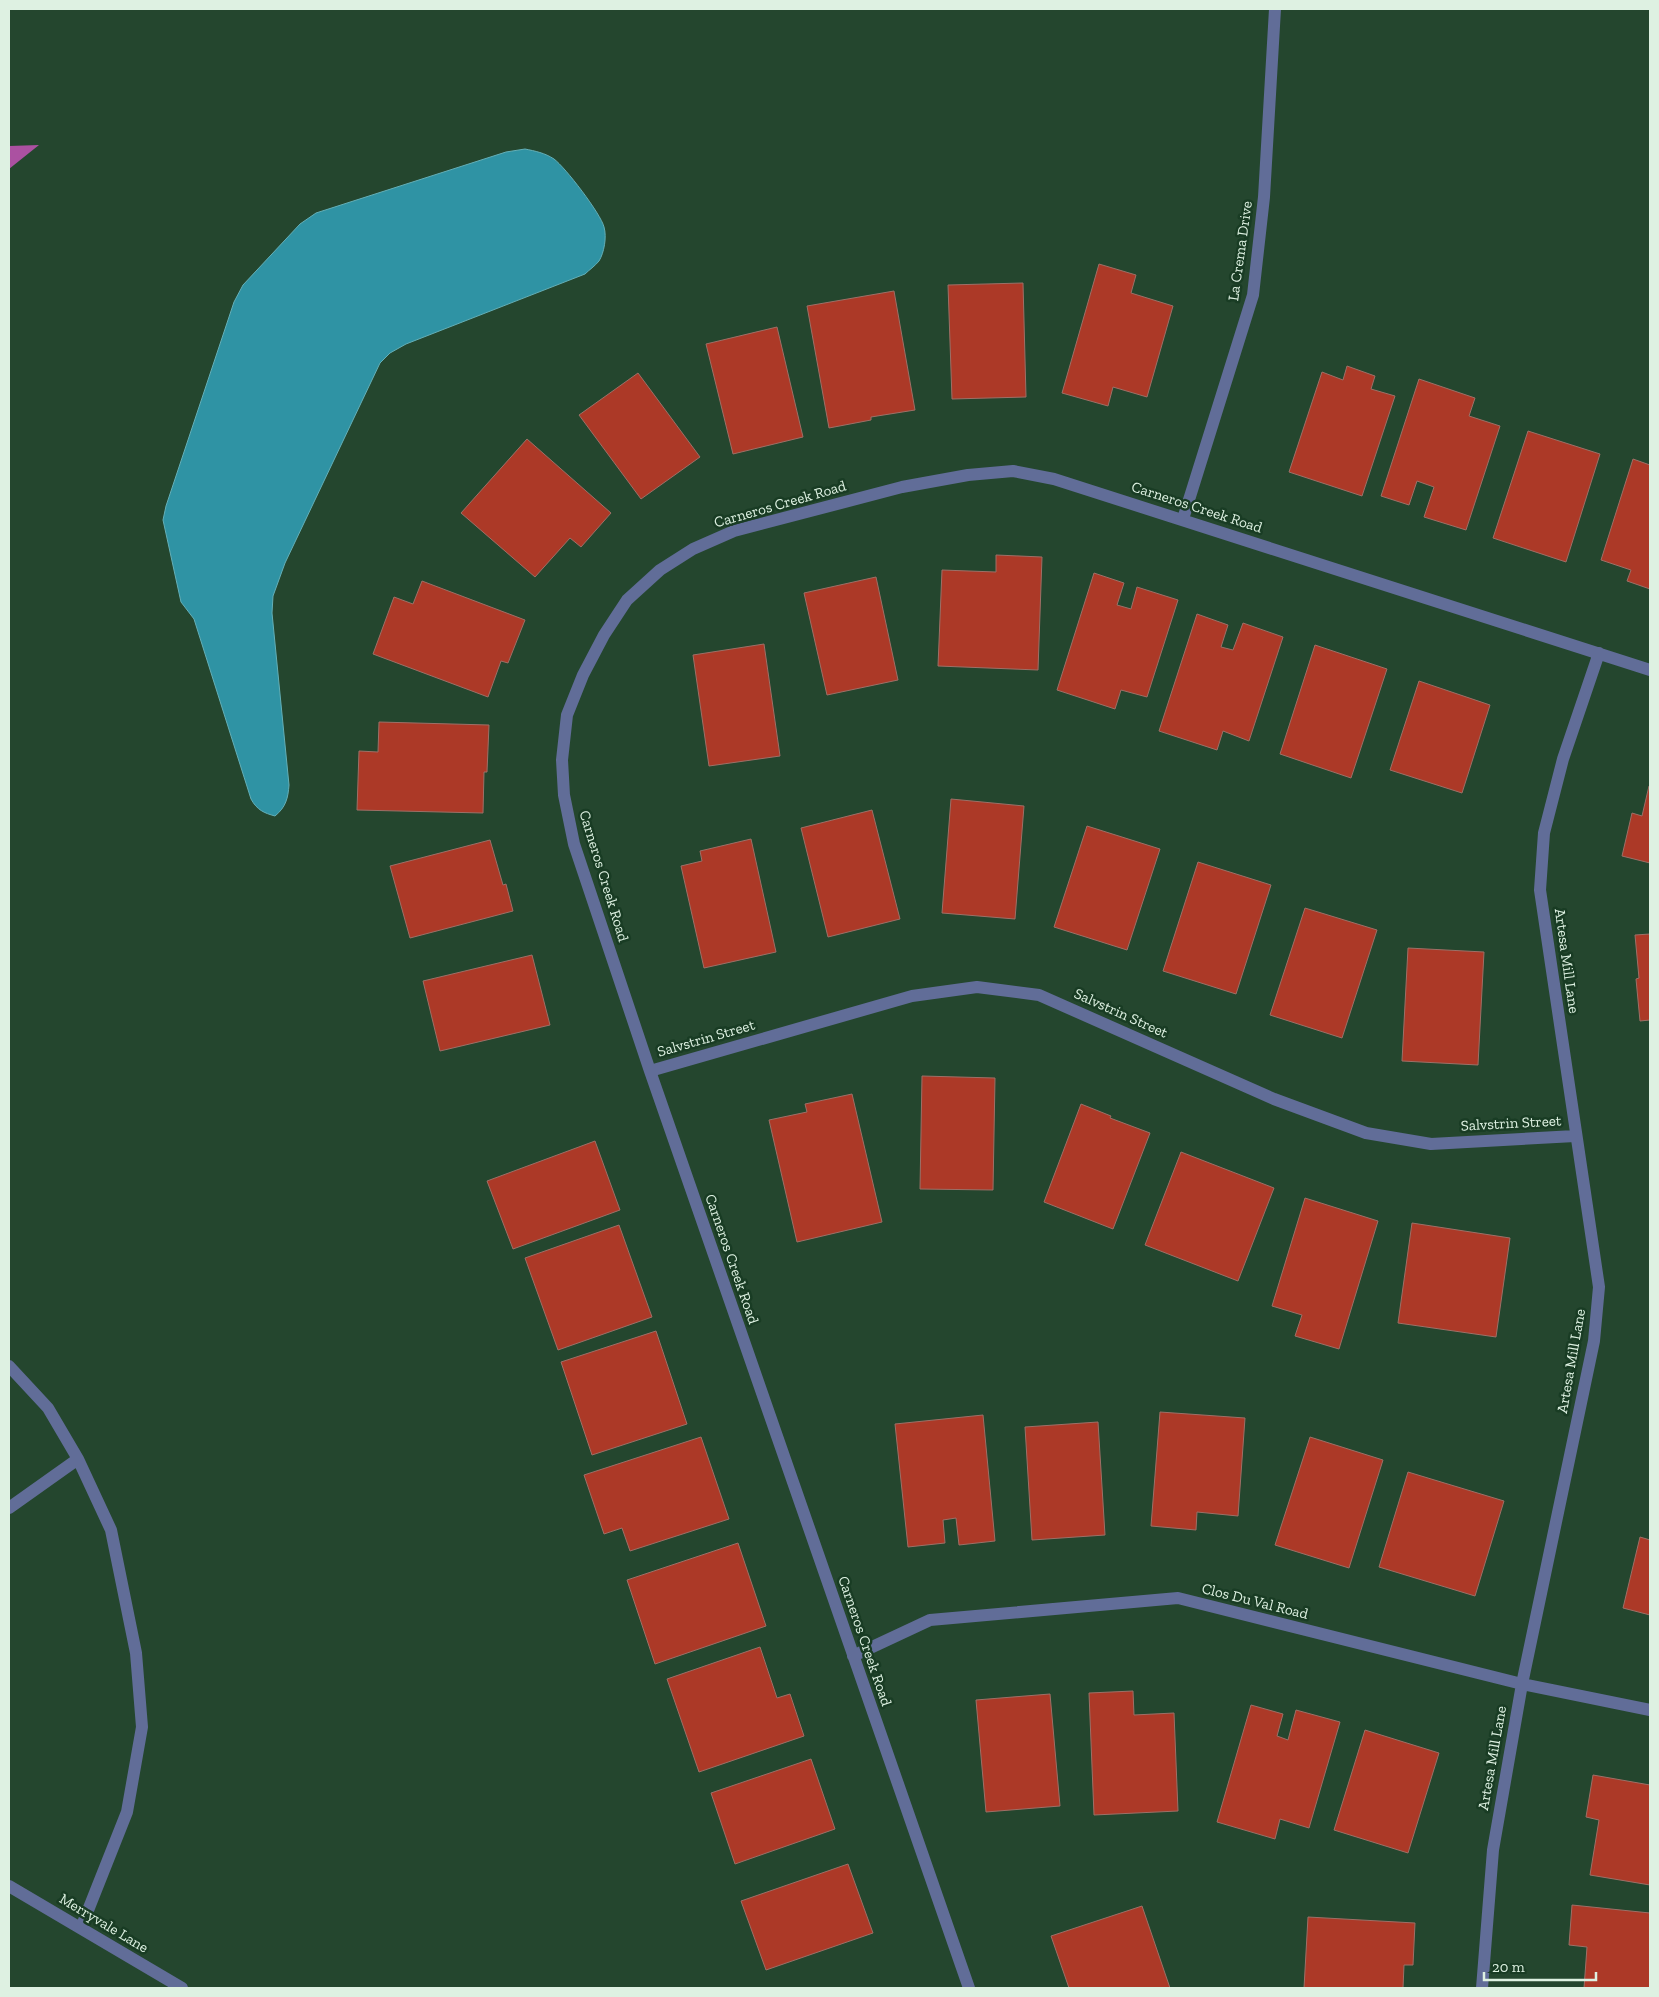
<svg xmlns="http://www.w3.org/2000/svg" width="1659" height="1997" font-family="'Zilla Slab',serif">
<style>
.forest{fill:#ab51a1}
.water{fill:#2f93a4;stroke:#64afb7}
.building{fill:#ac3927;stroke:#9d7067}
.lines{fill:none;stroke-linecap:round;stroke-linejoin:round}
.street{stroke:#616d98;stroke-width:12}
.labels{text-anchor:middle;stroke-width:5;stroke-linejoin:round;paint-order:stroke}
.street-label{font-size:15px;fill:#def1e2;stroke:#193c24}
</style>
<rect width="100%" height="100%" fill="#24462e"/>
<path class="forest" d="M39 145 9 169V146Z"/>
<path class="water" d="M525 149C535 151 545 153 554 159 565 167 601 214 604 227 607 237 604 253 599 261 595 266 589 270 585 274L406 344 390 353 380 363 285 563 273 596 272 613 289 785C288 798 286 807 275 816 264 813 257 810 251 799L194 619 181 602 163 520 166 506 234 302 243 285 300 224 316 213 506 152Z"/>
<path class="building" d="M1099 264 1136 275 1131 293 1173 306 1147 397 1113 387 1108 406 1062 393Z
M1023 283 1026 397 952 399 948 285Z
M894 291 915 410 871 417V420L829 428 807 306Z
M777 327 803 437 733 454 706 344Z
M1347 366 1375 376 1371 389 1395 396 1362 496 1289 472 1322 372 1343 380Z
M638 373 700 457 641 499 579 415Z
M1419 379 1475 398 1469 416 1500 426 1466 530 1424 517 1434 487 1417 481 1409 505 1381 496Z
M1528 431 1600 454 1566 562 1493 538Z
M527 439 611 513 581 547 570 538 535 577 461 513Z
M1633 459 1650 465V589L1627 581 1631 570 1601 560Z
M996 555 1042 557 1038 670 938 666 942 570 996 572Z
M1094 573 1124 583 1117 605 1131 609 1137 587 1178 600 1147 697 1121 690 1115 709 1057 690Z
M876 577 898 680 827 695 804 593Z
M422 581 525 620 508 663 501 661 488 697 373 654 394 597 413 604Z
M1197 614 1228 625 1221 647 1233 650 1243 623 1283 637 1249 741 1223 731 1217 750 1159 731Z
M764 644 780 756 709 766 693 655Z
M1315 645 1387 669 1351 778 1280 754Z
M1419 681 1490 705 1462 793 1390 770Z
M379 722 489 725 487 772H484L483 813 357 810 359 751 378 752Z
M1649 786H1650V863L1622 856 1632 813 1642 816Z
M951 799 1024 806 1015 919 942 913Z
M872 810 900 919 828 937 801 828Z
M1087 826 1160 849 1127 950 1054 927Z
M751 839 776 952 704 968 681 866 702 861 700 851Z
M490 840 503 885 506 884 513 911 410 938 390 866Z
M1198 862 1271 885 1236 994 1163 971Z
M1305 908 1377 930 1342 1038 1270 1015Z
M1650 934V1020L1640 1021 1636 979 1639 978 1635 935Z
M1408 948 1484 952 1478 1065 1402 1061Z
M532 955 550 1025 440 1051 423 981Z
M922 1076 995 1078 993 1190 920 1189Z
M852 1094 882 1222 797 1242 769 1120 807 1112 805 1104Z
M1081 1104 1111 1116 1110 1118 1150 1133 1113 1229 1044 1202Z
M595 1141 620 1210 513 1249 487 1181Z
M1181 1152 1274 1188 1238 1281 1145 1245Z
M1305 1198 1378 1221 1339 1349 1295 1336 1302 1315 1272 1306Z
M1412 1223 1510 1238 1496 1337 1398 1323Z
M619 1225 652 1317 558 1350 525 1258Z
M656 1331 687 1424 592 1455 561 1362Z
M1160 1412 1245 1418 1238 1516 1197 1512 1196 1530 1151 1526Z
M983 1415 995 1541 959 1545 956 1518 943 1520 945 1543 908 1547 895 1424Z
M1098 1422 1105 1535 1032 1540 1025 1427Z
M701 1437 729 1519 630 1551 622 1528 604 1534 584 1475Z
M1310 1437 1383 1460 1349 1568 1275 1545Z
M1408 1472 1504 1501 1475 1596 1379 1567Z
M1640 1537 1650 1540V1615L1623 1608Z
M738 1543 766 1626 655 1664 627 1580Z
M760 1647 777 1698 790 1694 804 1736 699 1772 667 1679Z
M1133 1691 1134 1715 1174 1713 1178 1811 1094 1815 1089 1693Z
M1050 1694 1060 1806 986 1812 976 1700Z
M1251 1705 1283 1714 1277 1736 1288 1740 1296 1710 1340 1722 1309 1828 1280 1819 1275 1839 1217 1822Z
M1365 1730 1439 1753 1408 1853 1334 1830Z
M811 1759 835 1829 735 1864 711 1793Z
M1593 1775 1650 1785V1885L1590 1875 1599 1820 1586 1817Z
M848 1864 873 1933 766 1970 741 1901Z
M1572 1905 1650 1913V1988H1584L1587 1947 1569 1945Z
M1142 1906 1170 1988H1069L1051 1936Z
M1308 1917 1415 1923 1413 1965H1404L1403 1988H1304Z"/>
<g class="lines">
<path class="street" d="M1183 519 1253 295 1264 197 1275 9
M650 1071 912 996 977 987 1039 995 1274 1099 1366 1133 1431 1144 1575 1136
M9 1366 48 1408 78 1459 111 1530 136 1653 142 1727 127 1812 81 1928
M9 1508 78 1459
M853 1656 930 1620 1178 1598 1522 1684 1650 1710
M9 1886 182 1988
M969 1988 650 1071 574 844 564 795 562 760 567 715 583 675 604 635 627 600 660 570 693 549 734 531 902 487 968 475 1013 471 1054 479 1650 670
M1482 1988 1493 1850 1522 1684 1594 1341 1599 1287 1540 890 1544 833 1563 759 1599 653"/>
</g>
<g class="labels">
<g class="street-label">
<text transform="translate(1240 251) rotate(-82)" y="5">La Crema Drive</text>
<text transform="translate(780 504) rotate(-16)" y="5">Carneros Creek Road</text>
<text transform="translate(1197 507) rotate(18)" y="5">Carneros Creek Road</text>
<text transform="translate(604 876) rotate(73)" y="5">Carneros Creek Road</text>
<text transform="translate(1567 961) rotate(82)" y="5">Artesa Mill Lane</text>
<text transform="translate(1121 1013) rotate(24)" y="5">Salvstrin Street</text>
<text transform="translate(706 1038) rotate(-16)" y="5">Salvstrin Street</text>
<text transform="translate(1511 1123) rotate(-3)" y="5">Salvstrin Street</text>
<text transform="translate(732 1259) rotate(71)" y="5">Carneros Creek Road</text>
<text transform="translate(1571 1361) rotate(-80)" y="5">Artesa Mill Lane</text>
<text transform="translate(1255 1601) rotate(14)" y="5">Clos Du Val Road</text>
<text transform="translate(865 1641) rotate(71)" y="5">Carneros Creek Road</text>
<text transform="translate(1492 1758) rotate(-80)" y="5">Artesa Mill Lane</text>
<text transform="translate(104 1923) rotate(31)" y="5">Merryvale Lane</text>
</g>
</g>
<rect width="1659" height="1997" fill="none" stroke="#def1e2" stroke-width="20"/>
<path d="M1484 1972v8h112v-8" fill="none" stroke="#def1e2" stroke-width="2.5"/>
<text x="1492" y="1972" font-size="15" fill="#def1e2" stroke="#193c24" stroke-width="4" paint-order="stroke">20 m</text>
</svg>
